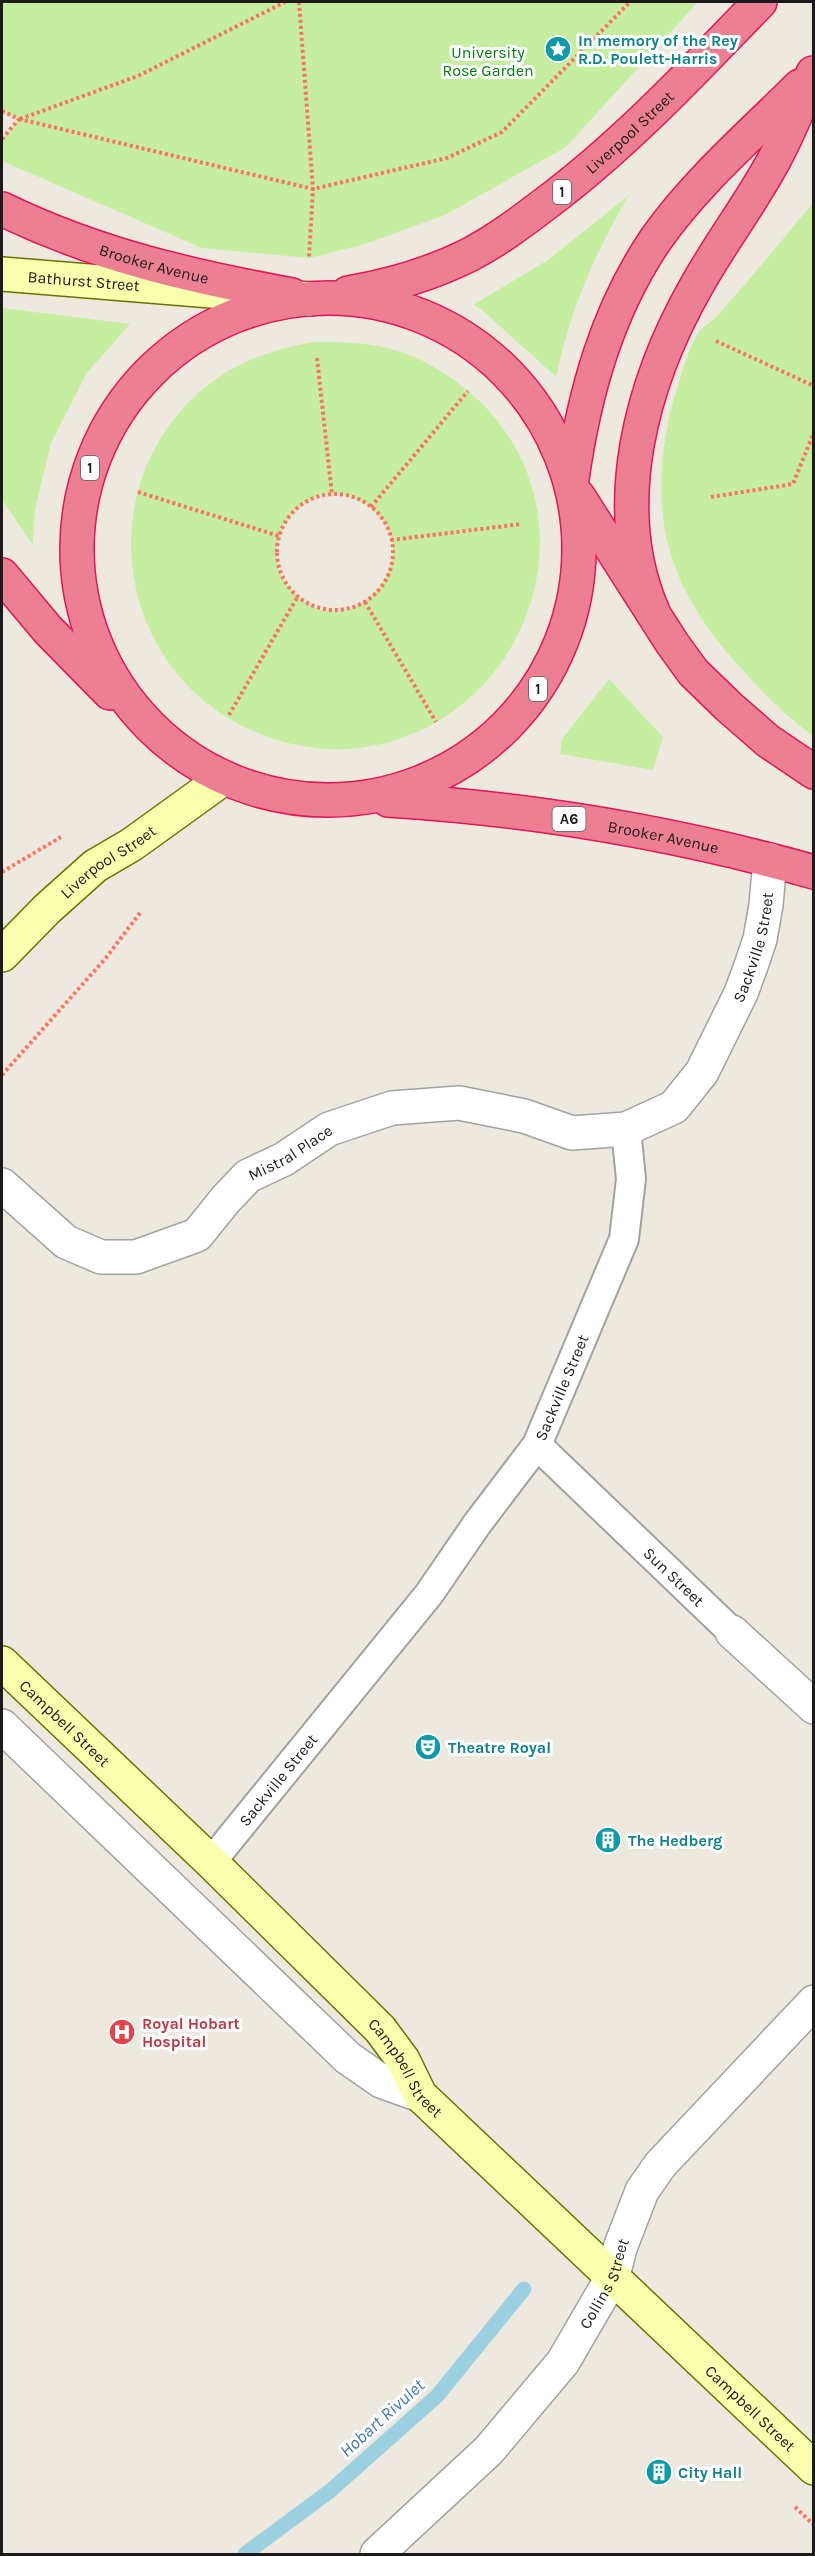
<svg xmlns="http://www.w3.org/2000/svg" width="815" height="2556" font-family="Karla,sans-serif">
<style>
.grass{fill:#c6eea0;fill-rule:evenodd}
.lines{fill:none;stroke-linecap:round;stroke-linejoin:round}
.stream{stroke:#9bd0e0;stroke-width:15}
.lane-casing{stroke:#a2a2a2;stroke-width:32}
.street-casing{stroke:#a2a2a2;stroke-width:36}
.secondary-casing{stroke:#677400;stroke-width:36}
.highway-casing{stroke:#e4145b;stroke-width:36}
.path{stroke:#ff715f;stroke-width:4;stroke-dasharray:3 3;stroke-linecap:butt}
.lane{stroke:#fff;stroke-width:28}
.street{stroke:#fff;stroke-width:33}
.secondary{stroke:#faffad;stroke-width:33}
.highway{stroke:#ed7f93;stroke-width:33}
.labels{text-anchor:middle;stroke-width:6;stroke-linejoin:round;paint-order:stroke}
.shield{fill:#fff;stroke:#5f5f5f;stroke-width:1.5}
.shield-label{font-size:15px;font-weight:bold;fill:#1b1b1b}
.culture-label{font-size:16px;font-weight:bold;fill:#0d838f;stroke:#fff;text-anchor:start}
.park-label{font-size:16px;fill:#02800d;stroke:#fff}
.street-label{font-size:16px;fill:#1b1b1b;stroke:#fff}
.health-label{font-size:16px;font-weight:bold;fill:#be3a42;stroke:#fff;text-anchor:start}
.water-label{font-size:18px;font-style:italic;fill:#4079b2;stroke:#fff}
</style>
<rect width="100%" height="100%" fill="#eee9df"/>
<path class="grass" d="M2 2H698L566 147 445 215 365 244 309 258 202 248 2 161V139L19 119 2 111Z
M629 195C594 255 571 308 556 377L481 309 473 305 548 260Z
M813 203V736C788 718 768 697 747 675 672 594 647 527 669 418 673 401 689 344 699 332 705 325 713 320 719 314 752 277 782 240 813 203Z
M2 308 130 324 87 373 51 443 35 509 33 545 2 500Z
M314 342C340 342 366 342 391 349 422 357 450 375 474 396 604 514 529 726 359 748 325 752 289 746 258 733 114 674 86 483 208 385 239 360 276 349 314 342ZM342 494C449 528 363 652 300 598 291 590 282 581 279 569 271 537 290 502 324 495 330 494 336 495 342 494Z
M609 679 663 737 653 770 560 754 562 739Z"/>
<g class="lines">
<path class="stream" d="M245 2554 330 2491 437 2396 524 2289"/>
<defs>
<g id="lane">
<path id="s1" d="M537 1445 732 1632"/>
<path id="s2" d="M211 1862 429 1594 477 1524 537 1445 624 1239 631 1179 626 1129"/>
</g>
<g id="street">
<path id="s3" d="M2 1185 66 1242 101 1257H136L197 1235 226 1199 248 1176 284 1159 329 1129 392 1108 459 1103 524 1116 572 1133 626 1129 674 1107 702 1072 741 993 752 963 760 939 766 905 770 860"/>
<path d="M732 1632 814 1707"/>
<path d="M2 1726 348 2058 381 2081 420 2095"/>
<path id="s4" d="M377 2554 489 2450 563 2362 613 2276 620 2248 642 2191 660 2165 814 2002"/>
</g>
<g id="secondary">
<path id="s5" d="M2 274 310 299"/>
<path id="s6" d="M2 955 47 909 95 866 131 845 224 778"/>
<path id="s7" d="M2 1663 211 1862 380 2029 403 2060 420 2095 814 2468"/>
</g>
<g id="highway">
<path id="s8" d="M2 209C97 255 189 276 292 295"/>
<path id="s9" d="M348 293C390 286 431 274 469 255 496 241 520 223 545 204 624 145 691 73 760 2"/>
<circle cx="328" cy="549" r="251"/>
<path d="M572 479C584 394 607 311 656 239 696 182 751 135 800 86"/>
<path d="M578 496 672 643 693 672 728 706 768 741 814 772"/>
<path d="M2 575 48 630 110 693"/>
<path d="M653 612C607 506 642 381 697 285 721 242 751 203 774 160 789 132 801 103 813 73"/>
<path id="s10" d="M388 800C532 809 675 833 814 872"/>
</g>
</defs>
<use href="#lane" class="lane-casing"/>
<use href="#street" class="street-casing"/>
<use href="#secondary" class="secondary-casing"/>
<use href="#highway" class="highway-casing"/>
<path class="path" d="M299 2 313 189 309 258
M2 111 19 119 2 139
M19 119 313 189 447 158 502 132 630 2
M20 119 138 76 285 2
M716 341 814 386
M317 358 332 495
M138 492 279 536
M277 552a58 58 0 1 1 116 0a58 58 0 1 1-116 0Z
M711 497 793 484 814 432
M371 507 468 391
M391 540 522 524
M365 602 436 722
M229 715 298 596
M2 872 61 837
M2 1075 105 959 140 913
M795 2507 814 2525"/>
<use href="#lane" class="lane"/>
<use href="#street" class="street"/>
<use href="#secondary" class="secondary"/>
<use href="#highway" class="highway"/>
</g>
<defs>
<symbol id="sight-disc" viewBox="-11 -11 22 22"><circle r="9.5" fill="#0f9aa8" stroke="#fff"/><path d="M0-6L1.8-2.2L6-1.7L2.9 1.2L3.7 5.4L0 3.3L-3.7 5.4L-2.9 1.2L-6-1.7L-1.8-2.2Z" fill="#fff"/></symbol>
<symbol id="theatre-disc" viewBox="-11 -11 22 22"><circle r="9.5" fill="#0f9aa8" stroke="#fff"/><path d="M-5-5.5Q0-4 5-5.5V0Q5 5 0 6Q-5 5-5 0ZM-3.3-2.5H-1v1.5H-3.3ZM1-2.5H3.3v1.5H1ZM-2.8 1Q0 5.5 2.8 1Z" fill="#fff"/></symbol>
<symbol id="building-disc" viewBox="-11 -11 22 22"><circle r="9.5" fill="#0f9aa8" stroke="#fff"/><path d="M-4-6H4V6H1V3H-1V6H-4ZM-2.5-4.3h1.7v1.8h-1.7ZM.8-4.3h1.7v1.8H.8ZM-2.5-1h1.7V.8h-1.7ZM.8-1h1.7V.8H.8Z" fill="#fff"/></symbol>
<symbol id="hospital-disc" viewBox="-11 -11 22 22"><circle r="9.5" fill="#e0444e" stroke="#fff"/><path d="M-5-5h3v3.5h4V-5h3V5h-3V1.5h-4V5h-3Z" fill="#fff"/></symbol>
</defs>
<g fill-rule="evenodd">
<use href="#sight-disc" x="543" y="34" width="30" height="30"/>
<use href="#theatre-disc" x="413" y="1732" width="30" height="30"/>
<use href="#building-disc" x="593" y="1825" width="30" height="30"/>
<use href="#hospital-disc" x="107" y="2017" width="30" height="30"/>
<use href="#building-disc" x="644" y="2457" width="30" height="30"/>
</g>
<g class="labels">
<g class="shield">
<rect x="553" y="180" width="18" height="24" rx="4.5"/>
<rect x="81" y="456" width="18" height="24" rx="4.5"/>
<rect x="529" y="677" width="18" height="24" rx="4.5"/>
<rect x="552.5" y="807" width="33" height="24" rx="4.5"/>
</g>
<g class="shield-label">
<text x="562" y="197">1</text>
<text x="90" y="473">1</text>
<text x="538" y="694">1</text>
<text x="569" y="824">A6</text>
</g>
<g class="culture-label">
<text x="578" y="46">In memory of the Rey<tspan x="578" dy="18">R.D. Poulett-Harris</tspan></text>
<text x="448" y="1753">Theatre Royal</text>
<text x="628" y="1846">The Hedberg</text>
<text x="678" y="2478">City Hall</text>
</g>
<g class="park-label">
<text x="488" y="58">University<tspan x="488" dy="18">Rose Garden</tspan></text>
</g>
<g class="street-label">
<text dy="6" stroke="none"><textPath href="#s9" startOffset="330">Liverpool Street</textPath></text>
<text dy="6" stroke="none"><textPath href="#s8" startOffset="162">Brooker Avenue</textPath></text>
<text dy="6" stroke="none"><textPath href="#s5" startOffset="82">Bathurst Street</textPath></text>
<text dy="6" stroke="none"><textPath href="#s10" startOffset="278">Brooker Avenue</textPath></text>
<text dy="6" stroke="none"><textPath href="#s6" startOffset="142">Liverpool Street</textPath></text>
<text dy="6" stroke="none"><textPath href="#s3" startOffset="934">Sackville Street</textPath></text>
<text dy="6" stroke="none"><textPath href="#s3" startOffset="350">Mistral Place</textPath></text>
<text dy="6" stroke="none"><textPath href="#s2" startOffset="592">Sackville Street</textPath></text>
<text dy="6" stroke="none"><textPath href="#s1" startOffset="190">Sun Street</textPath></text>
<text dy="6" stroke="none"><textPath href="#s7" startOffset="87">Campbell Street</textPath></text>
<text dy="6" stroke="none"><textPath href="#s2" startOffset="106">Sackville Street</textPath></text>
<text dy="6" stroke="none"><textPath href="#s7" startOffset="573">Campbell Street</textPath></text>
<text dy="6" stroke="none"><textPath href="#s4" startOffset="357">Collins Street</textPath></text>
<text dy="6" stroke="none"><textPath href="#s7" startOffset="1059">Campbell Street</textPath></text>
</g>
<g class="health-label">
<text x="142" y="2029">Royal Hobart<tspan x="142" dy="18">Hospital</tspan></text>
</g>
<g class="water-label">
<text transform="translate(382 2418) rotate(-42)" y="6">Hobart Rivulet</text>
</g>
</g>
<rect width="815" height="2556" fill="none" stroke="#1b1b1b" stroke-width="6"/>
</svg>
